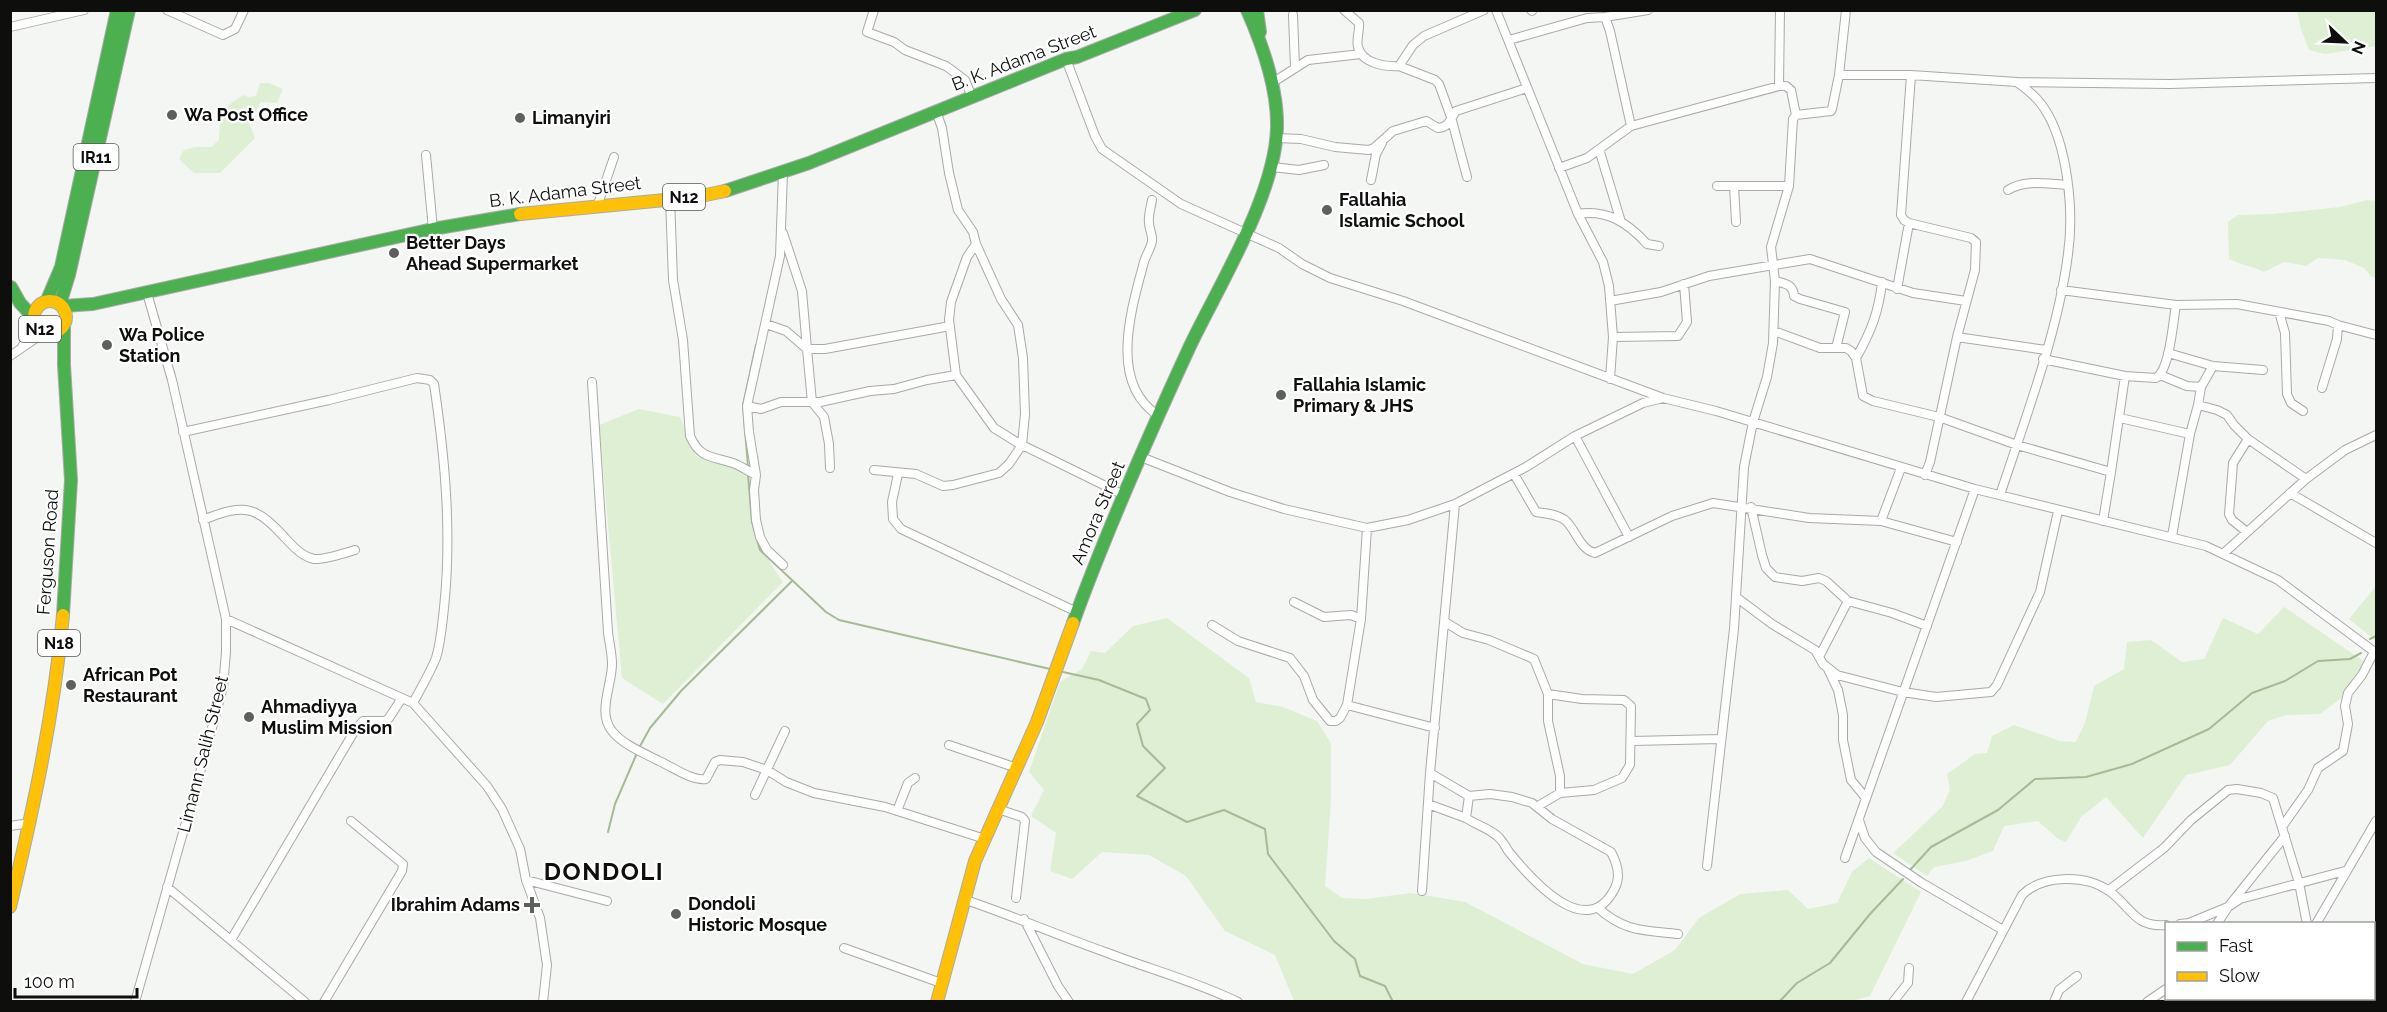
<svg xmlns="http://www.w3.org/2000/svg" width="2387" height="1012" font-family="Raleway,sans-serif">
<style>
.green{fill:#deefd3}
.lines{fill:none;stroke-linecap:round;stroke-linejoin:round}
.stream{stroke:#a4bb94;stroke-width:2}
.street-casing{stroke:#a9aaa8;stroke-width:10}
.fast-casing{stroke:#a9aaa8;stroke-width:14}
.slow-casing{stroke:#a9aaa8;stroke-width:14}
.street{stroke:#fdfefd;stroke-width:8}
.fast{stroke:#4caf50;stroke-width:12}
.slow{stroke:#ffc107;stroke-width:12}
.poi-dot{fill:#5e605e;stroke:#fff;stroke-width:2}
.labels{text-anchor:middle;stroke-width:4.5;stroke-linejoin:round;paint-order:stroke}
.shield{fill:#fff;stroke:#565756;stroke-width:1.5}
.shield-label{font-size:16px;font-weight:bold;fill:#0e0f0d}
.street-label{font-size:18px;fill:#0e0f0d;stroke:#fff}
.poi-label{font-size:18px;font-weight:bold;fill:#0e0f0d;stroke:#fff;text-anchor:start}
.district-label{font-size:24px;font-weight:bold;letter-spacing:1.5px;fill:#0e0f0d;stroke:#fff}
</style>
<rect width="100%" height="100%" fill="#f4f6f3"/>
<path class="green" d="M2297 11H2376V46L2325 54 2309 50 2301 29Z
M260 83H269L283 89 277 103 261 102 249 123 255 138 220 173H194L179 159 184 150 195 147H211L219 140C220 114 221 109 243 95L248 97 256 96Z
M2367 200 2376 201V278L2371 276 2364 268 2345 260 2318 258 2306 266 2284 262 2264 272C2252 266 2241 265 2229 259L2228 222 2238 215 2273 214 2340 207Z
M639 409 680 417 696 456 750 472 756 541 783 582 663 704 622 678 599 425Z
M2376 586V641L2349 619Z
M2284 607 2365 662 2344 696 2320 714 2286 715 2268 721 2230 765 2186 775 2143 838 2106 797 2081 817 2066 842 2057 838 2038 821 2004 826 1993 851 1966 861 1934 867 1927 876 1893 853 1942 807 1950 790 1947 774 1975 754 1987 753 1992 736 2014 725 2060 741 2076 742 2085 723 2094 686 2124 669 2127 642 2151 640 2182 662 2204 659 2223 618 2258 634Z
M1167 618 1249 678 1256 702 1283 707 1317 721 1331 743V800L1325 886 1342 898 1366 899 1411 893 1465 902 1583 964 1633 974 1675 950 1699 918 1740 894 1788 890 1808 909 1837 903 1852 872 1869 858 1921 892 1870 996 1851 1001H1294L1275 955 1225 931 1186 876 1149 855 1102 852 1072 879 1050 871 1056 833 1031 816 1044 790 1029 772 1060 682 1082 669 1091 651 1105 653 1133 626Z"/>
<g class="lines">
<path class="stream" d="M748 467 743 405 756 345
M748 475 752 522 760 550 826 612 839 620 1050 669
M2370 639 2376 636
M1063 672 1099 680 1146 699 1150 710 1137 724 1143 746 1165 768 1137 796 1187 822 1224 810 1265 829 1268 854 1334 941 1355 959 1360 976 1385 986 1393 1002
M639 748 650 728 681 691 792 581
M608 832 615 804 637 753
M1910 870 1931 847 1998 810 2035 779 2086 777 2132 764 2209 729 2252 693 2285 681 2318 661 2350 659 2361 653
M1779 1002 1797 983 1830 963 1870 914 1903 879"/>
<defs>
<path id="street" d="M167 10 223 35 235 29 244 10
M874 10 867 32 894 42 905 50 946 66 965 80 972 97
M1344 10 1359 23C1360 30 1356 39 1358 47 1362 63 1384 67 1399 66L1413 45 1424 36 1484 10
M1496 10 1578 214 1603 262 1609 286 1613 337 1610 379
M1531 10 1532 11
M1293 15 1295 68
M1605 17 1648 10
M10 27 84 10
M1509 40 1587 18 1605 17 1610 31 1631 126
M1066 59 1095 136 1102 149 1181 204 1279 248 1302 264 1330 278 1403 301 1663 398
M1399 66 1435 80 1439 84 1451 117 1467 177
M1839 75H1911L2017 82 2170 84 2376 78
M1911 75 1901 215 1904 220 1909 223 1971 238 1976 242 1975 270 1957 337 1930 462 1925 475
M1272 83 1308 60 1361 54
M1779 86 1780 10
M1276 138 1301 139 1335 147 1369 150 1374 148 1393 131 1426 121 1438 128C1450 127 1450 119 1456 111L1527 88
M1599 149 1621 222
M426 155 433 229
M1272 167 1299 170 1324 165
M1559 168 1587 158 1631 126 1779 86H1786L1791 90 1796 115
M783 172 780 256 747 406 749 432 756 475 754 490 756 520 760 537 767 550 783 565
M1371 180 1376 154 1382 143
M1717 186H1789
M1734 186 1736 222
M2008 190C2025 179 2047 184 2067 185
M670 198 673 280 683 340 690 436C700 459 712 456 733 463 741 466 748 471 756 475
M1152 200C1151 207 1148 215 1149 223 1149 229 1153 235 1152 241 1151 248 1146 255 1144 262 1131 310 1108 384 1159 416
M598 204 614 157
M1578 214C1607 209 1628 223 1647 244L1659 246
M783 233 802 291 807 349H825L950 326
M976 244 967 257 951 302 949 320 956 375 994 428 1018 443 1124 495
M1775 281C1785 284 1793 284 1794 296L1800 299 1845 312 1836 348
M1897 289 1909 223
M2061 290 2176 305 2237 304 2329 321 2338 325 2337 339 2322 388
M1610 301 1661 292 1709 276 1810 259 1913 293 1966 301
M2279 312 2285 333 2287 394 2291 403 2303 411
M766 324 786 331 807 349 812 402 824 417 829 444 830 468
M2338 325 2376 335
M1774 331 1820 348H1846L1851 351 1856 358 1863 396 1873 401 1939 417 2017 445 2111 472 2103 521
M1613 337 1678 336 1687 322 1684 284
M1957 337 2046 350
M22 347 35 324
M2168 353 2213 366 2263 370
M10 356 45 332
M1856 358C1871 332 1879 311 1882 282
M2043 359 2125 376 2156 378C2170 370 2173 321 2176 305
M2160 375 2187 386 2201 387 2198 405 2217 410 2227 415 2234 425 2248 439 2306 479
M592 382 608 632C609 642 612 653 612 664 612 685 597 713 612 731 623 745 644 753 659 761 673 767 691 781 706 779L715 762 720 760 743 762 767 770 786 782 814 793 885 807 985 839
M2201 387 2213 366
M747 406 761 409 781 402H820L870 391 894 389 927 380 956 375
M2120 418 2190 434
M183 432 329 400 417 378 430 380 434 384C445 458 452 533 444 608 442 625 441 642 436 658 430 673 421 688 413 703
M1575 436 1629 537
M1141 457 1230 492 1284 509 1367 528 1408 520 1455 504 1526 467 1575 436 1643 403 1663 398 1716 411 1975 489 2206 546 2278 580 2376 653
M874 470 916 474 943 486 953 485 999 473 1009 464 1022 445 1025 414 1023 358 1018 325 1001 299 976 244 973 232 958 210 949 173 942 128 936 111
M2111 472 2125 376
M898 474 892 502 893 519 901 529 1077 612
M1514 474 1536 512C1545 513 1557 514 1565 520 1576 529 1579 549 1595 553L1672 516 1713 503 1809 518 1881 521 1901 468
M2290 493 2376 543
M2000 495C2025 419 2058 333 2068 254 2074 212 2068 144 2044 108 2037 97 2028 90 2018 83
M1751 507 1762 555 1766 568 1775 577 1802 581 1819 578 1826 581 1848 601 1892 613 1927 626
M203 520C247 502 257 507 288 541 295 549 303 557 314 559 324 560 345 553 355 550
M1881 521 1957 542
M2247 532 2232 520 2229 514 2233 463 2248 439
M2172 536 2190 434 2198 405
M2224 553 2306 479 2345 450 2376 435
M1736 597 1772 624 1815 650 1823 664 1837 675 1903 692 1936 697 1991 692 1997 685 2040 592 2058 511
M1294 602 1324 617 1351 615 1361 619
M226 619 413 703 487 786 502 809 520 849 526 880 540 918 547 965 543 1002
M1445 622 1463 633 1489 640 1534 659 1548 694V721L1560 776V793
M1212 625 1238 641 1290 658 1304 676 1313 700 1330 721H1336L1340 718 1347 705 1361 619 1367 528
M1819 657 1848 601
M1828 669 1838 690 1843 715V740L1851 780 1866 798
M1347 705 1435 728
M1632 741 1720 739
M949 745 1017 768
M1430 773 1469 796 1490 794 1512 797 1532 803 1552 819 1611 852C1617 863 1621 876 1615 888 1587 944 1531 879 1509 852 1506 848 1504 843 1501 840 1494 830 1476 825 1466 818L1469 796
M755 795 785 731
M1428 804 1466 818
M1538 806 1560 793 1594 790 1622 778 1630 765 1631 706 1624 700 1582 699 1548 694
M998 809 1022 817 1025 821 1016 898
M897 811 908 783 915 778
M1859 820 1865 838 1876 852 1922 883 2003 930
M10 826 30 823
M2282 827 2308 790 2318 768 2343 751 2348 724 2345 706 2348 693 2362 675 2374 652
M1845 858 1975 489
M1707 866 1734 629 1744 467 1753 422 1767 377 1773 343 1775 281 1771 247 1789 186 1793 119 1796 115 1831 111 1832 109 1839 75 1846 10
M526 880 607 901
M167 887 305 1002
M2109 890 2164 848 2191 820 2228 790 2237 789 2261 793 2273 798 2299 883 2307 924
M1422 891 1430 773 1455 504
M963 899C1011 915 1057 935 1105 952 1149 969 1195 981 1238 1002
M1598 908C1625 932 1643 930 1678 934
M1024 919 1058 986 1069 1002
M2180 924 2189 923 2228 907 2285 836
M2217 924 2228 907 2240 899 2345 871
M2316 924 2376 821
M231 940 355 730 363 721H385L389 718 402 698
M844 948 941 983
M2374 973 2376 974
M135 1002 201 769 223 687 226 652V619L172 380 147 293
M324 1002 402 871 403 864 351 821
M1893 1002 1908 983 1909 968
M1966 1002 2022 895C2042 875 2085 874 2109 891 2131 906 2134 928 2166 925
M2054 1002 2059 990 2077 976
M2147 1002 2166 989
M2265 1002 2267 998"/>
<path id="fast" d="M1257 10 1260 32
M725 191 809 163 1066 59 1077 57 1195 10
M11 287 20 303 34 318
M47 300 61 267 117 10
M60 304 69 275 129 10
M63 306 93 304 433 229 520 214
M63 615 71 480 64 365V326
M1073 623C1107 529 1148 437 1190 346 1219 285 1275 196 1277 128 1278 88 1263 46 1247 10"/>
<path id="slow" d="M520 214 696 197 725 191
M34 317a16 16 0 1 1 32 0a16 16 0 1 1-32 0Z
M10 907C33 810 54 715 63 615
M937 1002 975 861 1037 722 1073 623"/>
</defs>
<use href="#street" class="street-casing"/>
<use href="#fast" class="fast-casing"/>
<use href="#slow" class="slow-casing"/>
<use href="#street" class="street"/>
<use href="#fast" class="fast"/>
<use href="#slow" class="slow"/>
</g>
<g class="poi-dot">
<circle cx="172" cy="115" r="6"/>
<circle cx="520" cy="118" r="6"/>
<circle cx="1327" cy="210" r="6"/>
<circle cx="394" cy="253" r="6"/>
<circle cx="107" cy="345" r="6"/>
<circle cx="1281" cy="395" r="6"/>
<circle cx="71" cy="685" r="6"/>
<circle cx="249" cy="717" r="6"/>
<path d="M529 896h6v6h6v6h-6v6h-6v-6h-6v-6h6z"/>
<circle cx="676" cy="914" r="6"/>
</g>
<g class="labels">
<g class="shield">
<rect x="73.5" y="144" width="45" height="26" rx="4.5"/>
<rect x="663" y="184" width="42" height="26" rx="4.5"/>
<rect x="19" y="316" width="42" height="26" rx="4.5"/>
<rect x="38" y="630" width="42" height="26" rx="4.5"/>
</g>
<g class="shield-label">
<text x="96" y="163">IR11</text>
<text x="684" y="203">N12</text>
<text x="40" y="335">N12</text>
<text x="59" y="649">N18</text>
</g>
<g class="street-label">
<text transform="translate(1024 58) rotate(-21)" y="6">B. K. Adama Street</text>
<text transform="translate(565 192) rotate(-7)" y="6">B. K. Adama Street</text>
<text transform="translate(1098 513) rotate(-67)" y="6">Amora Street</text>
<text transform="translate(48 552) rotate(-86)" y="6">Ferguson Road</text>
<text transform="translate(203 754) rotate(-76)" y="6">Limann Salih Street</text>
</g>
<g class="poi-label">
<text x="184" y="121">Wa Post Office</text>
<text x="532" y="124">Limanyiri</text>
<text x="1339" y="206">Fallahia<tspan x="1339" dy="21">Islamic School</tspan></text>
<text x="406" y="249">Better Days<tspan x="406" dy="21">Ahead Supermarket</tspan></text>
<text x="119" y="341">Wa Police<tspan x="119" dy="21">Station</tspan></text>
<text x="1293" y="391">Fallahia Islamic<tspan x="1293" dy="21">Primary &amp; JHS</tspan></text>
<text x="83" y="681">African Pot<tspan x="83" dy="21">Restaurant</tspan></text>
<text x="261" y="713">Ahmadiyya<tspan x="261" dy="21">Muslim Mission</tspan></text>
<text x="688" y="910">Dondoli<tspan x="688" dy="21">Historic Mosque</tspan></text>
<text x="520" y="911" text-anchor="end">Ibrahim Adams</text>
</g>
<g class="district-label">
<text x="604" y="880">DONDOLI</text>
</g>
</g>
<rect width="2387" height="1012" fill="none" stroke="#0e0f0d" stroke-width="24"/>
<rect x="2165" y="922" width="210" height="78" fill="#ffffff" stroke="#9f9f9e" stroke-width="1.5"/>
<rect x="2177" y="942" width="30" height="9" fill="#4caf50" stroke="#9f9f9e" stroke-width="1.5"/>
<text x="2219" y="952" font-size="18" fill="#0e0f0d">Fast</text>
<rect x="2177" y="972" width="30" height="9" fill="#ffc107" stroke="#9f9f9e" stroke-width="1.5"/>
<text x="2219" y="982" font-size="18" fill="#0e0f0d">Slow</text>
<g transform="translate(2345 42) rotate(113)" stroke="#ffffff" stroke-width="4.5" paint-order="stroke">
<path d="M0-4.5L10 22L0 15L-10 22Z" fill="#0e0f0d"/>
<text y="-9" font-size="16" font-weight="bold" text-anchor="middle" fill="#0e0f0d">N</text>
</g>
<path d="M15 988v9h122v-9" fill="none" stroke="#0e0f0d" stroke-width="3"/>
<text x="24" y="988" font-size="18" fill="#0e0f0d" stroke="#ffffff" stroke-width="4.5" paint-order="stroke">100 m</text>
</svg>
